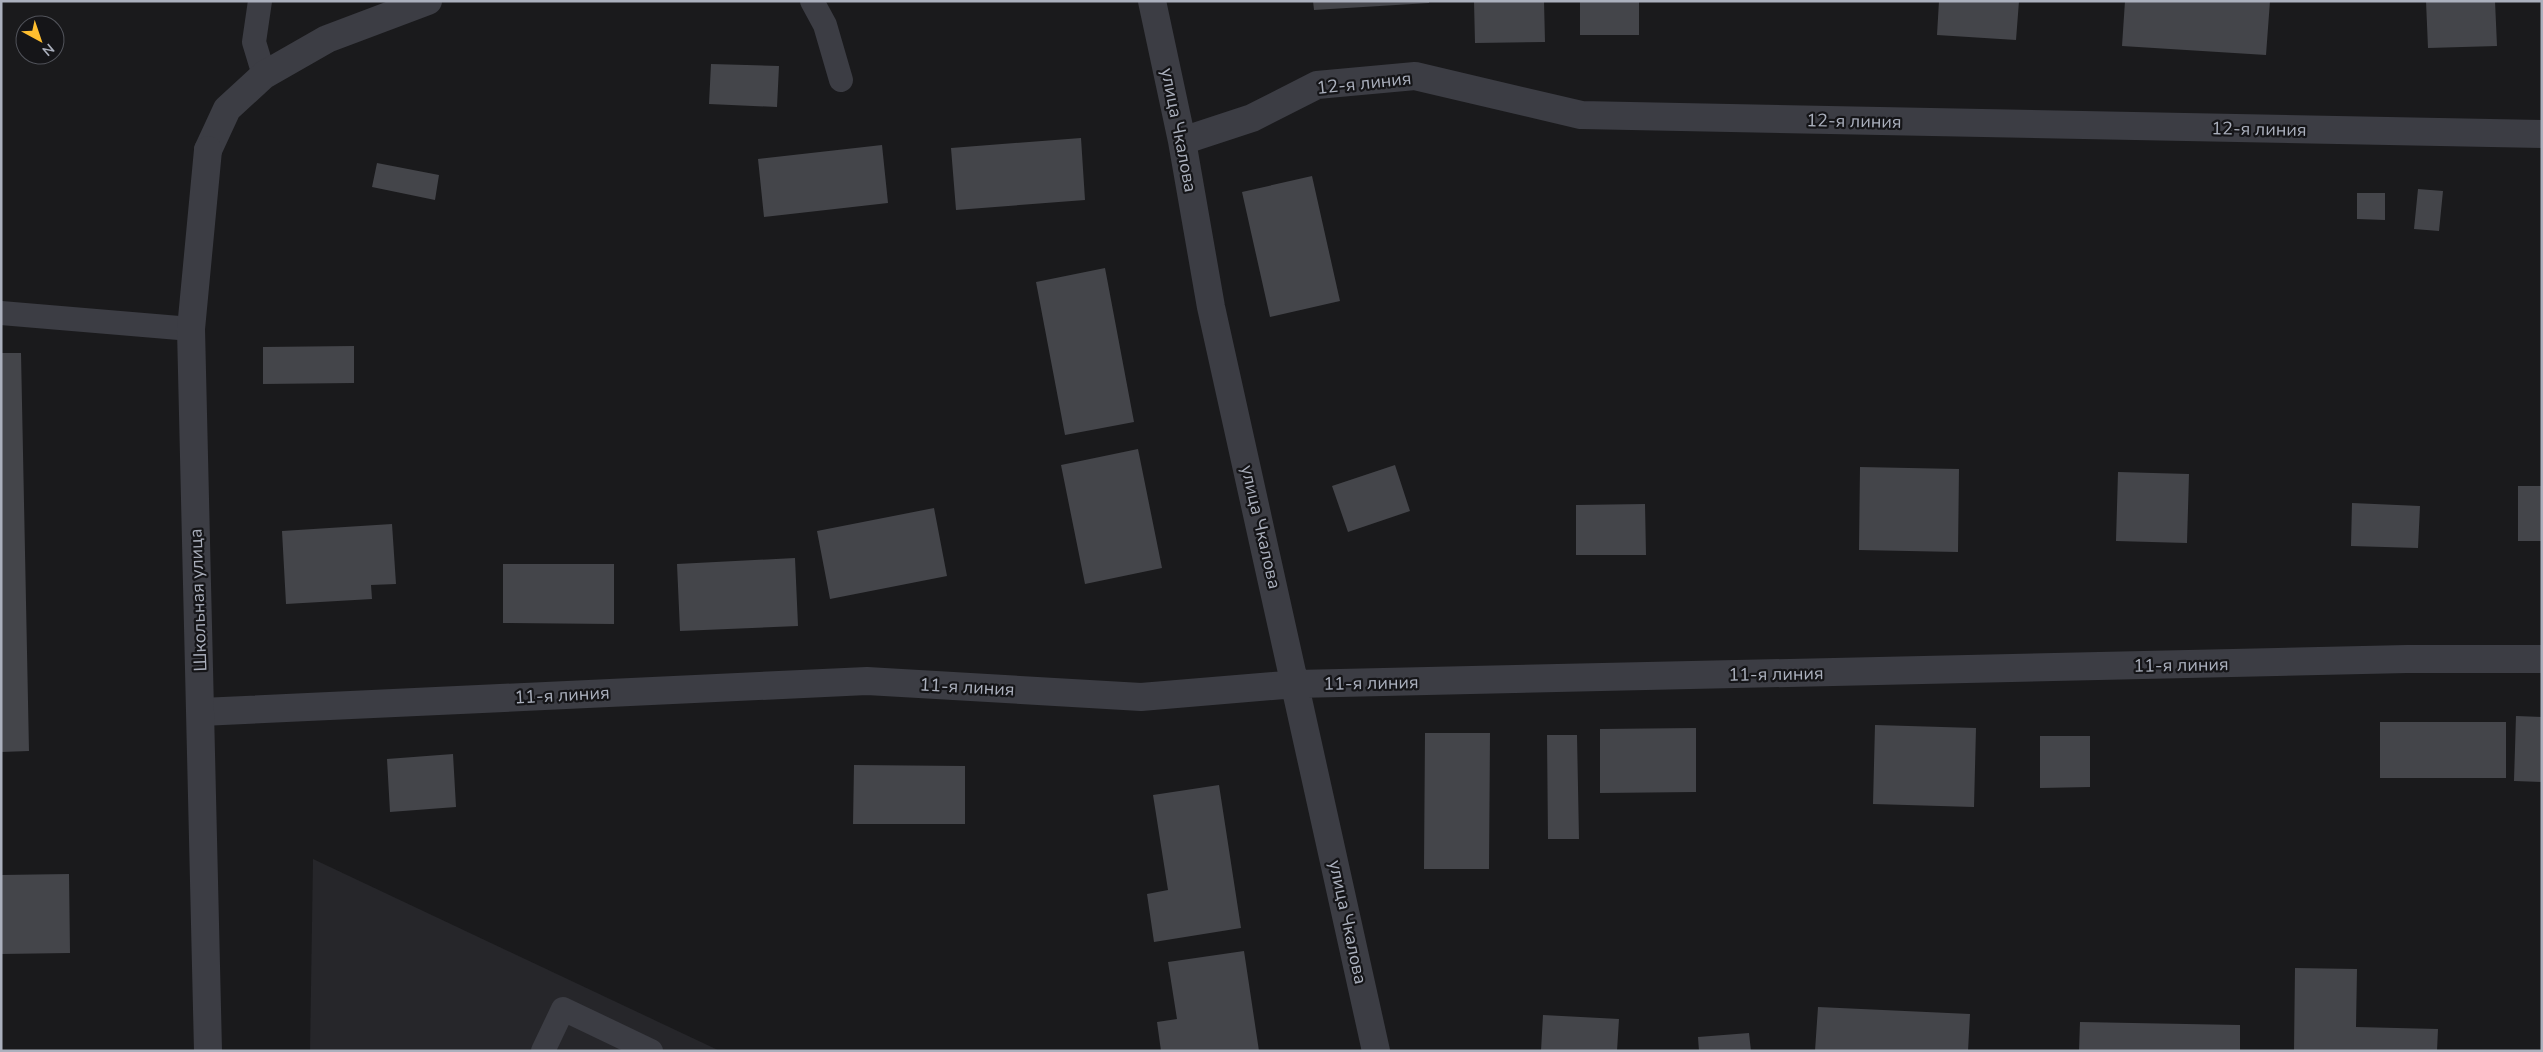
<svg xmlns="http://www.w3.org/2000/svg" width="2543" height="1052" font-family="'Nunito Sans',sans-serif">
<style>
.built{fill:#26262a}
.building{fill:#44454a}
.lines{fill:none;stroke-linecap:round;stroke-linejoin:round}
.service{stroke:#3c3d44;stroke-width:24}
.minor{stroke:#3c3d44;stroke-width:28}
.tertiary{stroke:#3c3d44;stroke-width:28}
.labels{text-anchor:middle;stroke-width:4.5;stroke-linejoin:round;paint-order:stroke}
.street-label{font-size:18px;fill:#abb0bd;stroke:#151518}
</style>
<rect width="100%" height="100%" fill="#1a1a1c"/>
<path class="built" d="M313 859 720 1051H310Z"/>
<path class="building" d="M1313 1H1429V3L1314 10Z
M1474 1H1544L1545 42 1475 43Z
M1580 1H1639V35H1580Z
M1939 1H2019L2016 40 1937 35Z
M2125 1H2270L2266 55 2122 46Z
M2426 1H2495L2497 46 2428 48Z
M711 64 779 66 777 107 709 104Z
M1081 138 1085 200 956 210 951 148Z
M882 145 888 203 764 217 758 159Z
M377 163 439 175 435 200 372 187Z
M1312 176 1340 301 1270 317 1242 192Z
M2418 189 2443 191 2439 231 2414 229Z
M2357 193H2385V220L2357 219Z
M1105 268 1134 422 1065 435 1036 282Z
M354 346V383L263 384V347Z
M1 353H21L29 751 1 752Z
M1138 449 1162 568 1085 584 1061 465Z
M1395 465 1410 511 1348 532 1332 486Z
M1860 467 1959 469 1958 552 1859 550Z
M2118 472 2189 474 2187 543 2116 541Z
M2518 486H2542V541H2518Z
M2352 503 2420 506 2418 548 2351 546Z
M1645 504 1646 555H1576V505Z
M934 508 947 576 830 599 817 531Z
M392 524 396 584 371 585 372 599 286 604 282 531Z
M795 558 798 626 680 631 677 564Z
M503 564H614V624L503 623Z
M2516 716 2542 717V782L2514 781Z
M2380 722H2506V778H2380Z
M1875 725 1976 728 1974 807 1873 804Z
M1696 728V792L1600 793V729Z
M1425 733H1490L1489 869H1424Z
M1547 735H1577L1579 839H1548Z
M2040 736H2090V787L2040 788Z
M453 754 456 807 390 812 387 759Z
M854 765 965 766V824H853Z
M1219 785 1241 928 1154 942 1147 894 1168 890 1153 795Z
M69 874 70 953 1 954V875Z
M1244 951 1259 1051H1161L1157 1022 1177 1019 1168 962Z
M2295 968 2357 969 2356 1027 2438 1029 2437 1051H2294Z
M1818 1007 1970 1014 1968 1051H1815Z
M1543 1015 1619 1019 1617 1051H1541Z
M2080 1022 2240 1025V1051H2079Z
M1749 1033 1751 1051H1699L1698 1037Z"/>
<g class="lines">
<path class="service" d="M260 1 254 42 264 75
M812 1 825 25 841 80
M1 313 191 329
M543 1051 563 1009 651 1051"/>
<path class="minor" d="M1152 1 1182 141 1211 307 1376 1051
M1182 141 1252 118 1317 85 1415 76 1581 115 2542 134
M208 150 227 109 264 75 327 39 428 1
M201 712 867 681 1141 697 1296 684 2407 659H2542"/>
<path class="tertiary" d="M208 150 191 329 208 1051"/>
</g>
<g class="labels">
<g class="street-label">
<text transform="translate(1364 83) rotate(-6)" y="6">12-я линия</text>
<text transform="translate(1854 121) rotate(1)" y="6">12-я линия</text>
<text transform="translate(2259 129) rotate(1)" y="6">12-я линия</text>
<text transform="translate(1179 130) rotate(79)" y="6">улица Чкалова</text>
<text transform="translate(1261 527) rotate(77)" y="6">улица Чкалова</text>
<text transform="translate(198 600) rotate(-92)" y="6">Школьная улица</text>
<text transform="translate(2181 665) rotate(-1)" y="6">11-я линия</text>
<text transform="translate(1776 674) rotate(-1)" y="6">11-я линия</text>
<text transform="translate(1371 683) rotate(-1)" y="6">11-я линия</text>
<text transform="translate(967 687) rotate(3)" y="6">11-я линия</text>
<text transform="translate(562 695) rotate(-3)" y="6">11-я линия</text>
<text transform="translate(1348 922) rotate(78)" y="6">улица Чкалова</text>
</g>
</g>
<rect width="2543" height="1052" fill="none" stroke="#abb0bd" stroke-width="5"/>
<g transform="translate(40 40) rotate(140)"><circle r="24" fill="#151518" stroke="#51535a"/>
<path d="M0-4L9 19L0 12L-9 19Z" fill="#ffbe2f"/>
<text y="-8" font-size="14" font-weight="bold" text-anchor="middle" fill="#abb0bd">N</text>
</g>
</svg>
